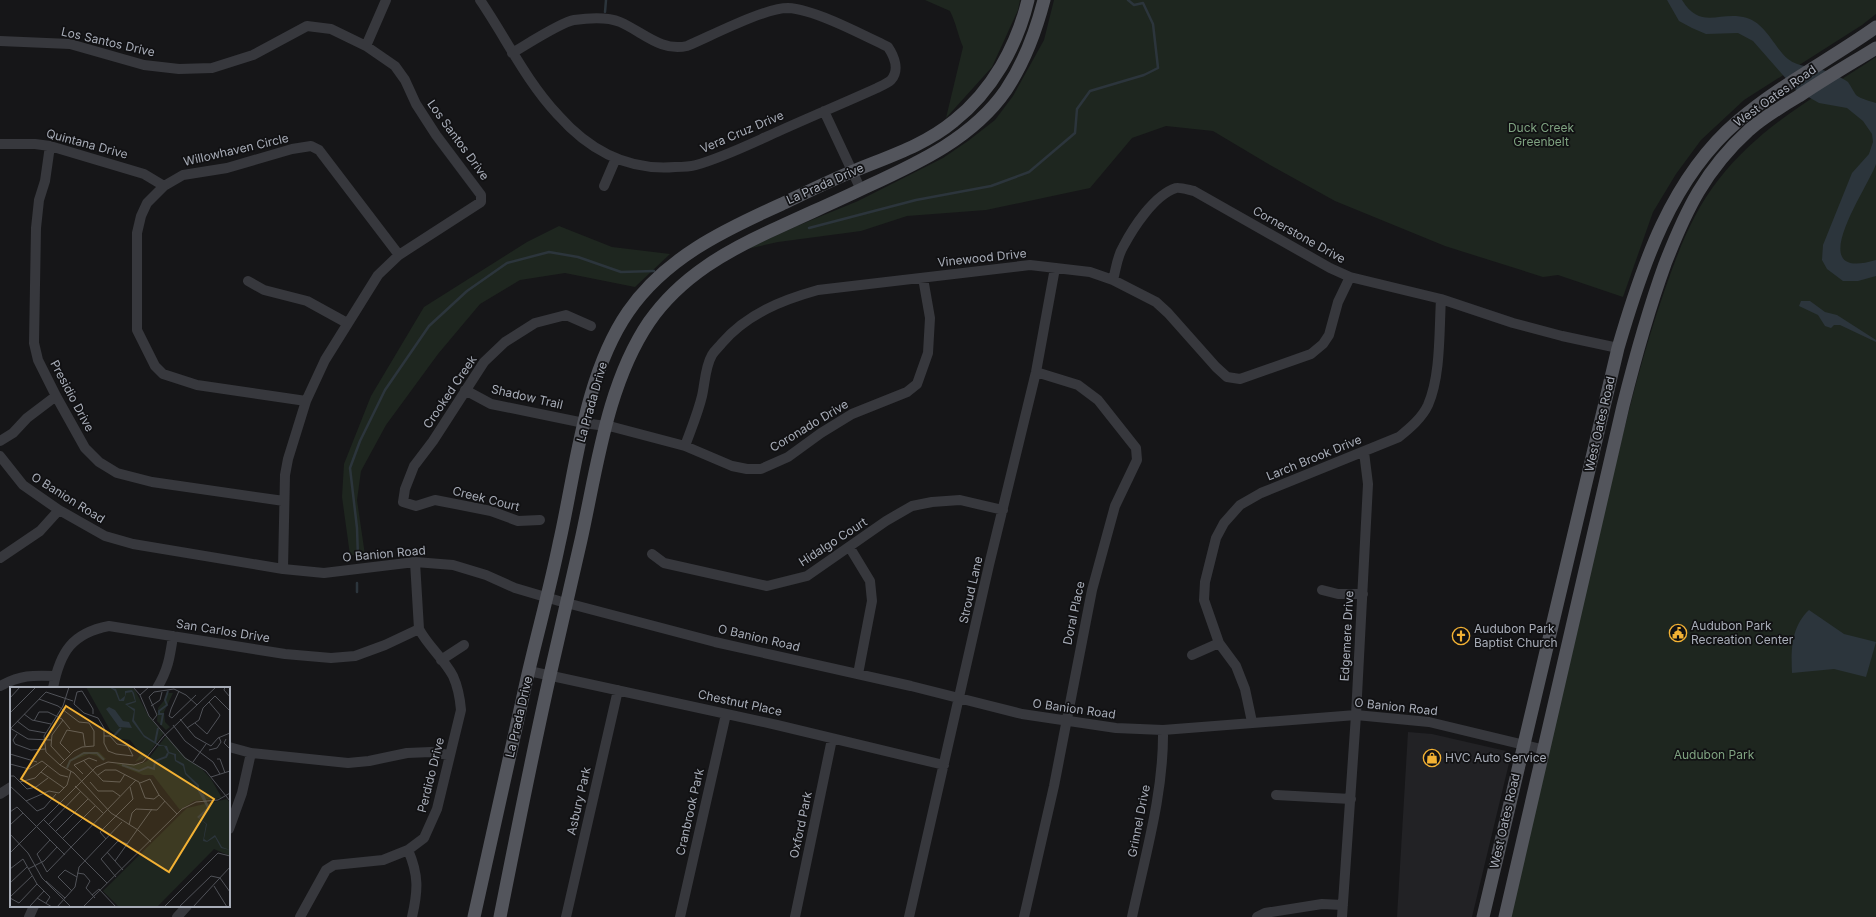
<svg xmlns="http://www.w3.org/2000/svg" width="1876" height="917" font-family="Inter,sans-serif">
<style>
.built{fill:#222225}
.green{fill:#1e261f}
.water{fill:#2c353c}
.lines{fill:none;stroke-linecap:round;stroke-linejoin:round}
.stream{stroke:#2c353c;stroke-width:2.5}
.minor{stroke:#37383d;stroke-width:10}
.major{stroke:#53555c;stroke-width:13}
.labels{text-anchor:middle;stroke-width:3.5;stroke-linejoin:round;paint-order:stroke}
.street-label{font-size:12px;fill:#a8adb8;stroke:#111113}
.park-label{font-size:12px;fill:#7fa381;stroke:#111113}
.poi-label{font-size:12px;fill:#a8adb8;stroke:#111113;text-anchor:start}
.inset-river{fill:none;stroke:#2c353c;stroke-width:2}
.inset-road{fill:none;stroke:#505258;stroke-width:1}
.view{fill:#f2b134;fill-opacity:0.15;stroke:#f2b134;stroke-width:2}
.inset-edge{fill:none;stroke:#a8adb8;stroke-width:2}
</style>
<rect width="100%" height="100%" fill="#161618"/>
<path class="built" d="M1408 732 1432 734 1506 751 1510 759 1472 917H1397Z"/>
<path class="green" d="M925 0H1020L1018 10 992 67 946 118 963 47C958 35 956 23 950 11Z
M1054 0H1876V14L1862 25 1744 100 1701 140 1676 174 1653 212 1623 297 1558 275 1543 277 1445 246 1335 201 1270 165 1213 131 1166 126 1132 138 1090 188 986 210 907 216 861 231 778 242 747 249 797 226 858 201 943 158 968 141 995 120 1013 96 1044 40Z
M1876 57V917H1511C1544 770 1577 622 1613 475 1628 413 1643 352 1664 292 1678 252 1692 213 1719 179 1762 124 1819 95 1876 57Z
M559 226 612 247 670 254 635 287 565 273 520 280 480 304 438 354 386 425 361 471 357 500 365 555H350L342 497 344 464 371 396 424 307 527 242Z"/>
<path class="water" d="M1667 0H1682C1701 31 1720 10 1747 18 1766 24 1774 47 1788 59 1798 67 1814 67 1826 71 1832 74 1843 78 1848 82 1851 86 1853 91 1856 95 1861 99 1870 101 1876 103 1876 118 1876 134 1876 149 1876 153 1876 160 1876 164 1868 188 1800 283 1876 260V276L1858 281H1843L1827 269 1822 260 1823 245 1852 173 1869 154 1873 142 1872 134 1863 121 1847 108 1819 103 1796 90 1753 41 1738 33 1706 34 1692 28 1679 21Z
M1801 301H1810L1825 312 1837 315 1876 340V342L1840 325H1834L1831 328 1825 326 1818 315 1799 306Z
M1809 610 1844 634 1876 642 1866 677 1834 669 1792 673C1791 650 1791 627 1809 610Z"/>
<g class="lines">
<path class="stream" d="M605 12 606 0
M809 228 916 200 991 186 1029 172 1075 133 1077 109 1090 91 1144 75 1158 68 1153 24 1143 3 1134 5 1128 0
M358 558 357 528 350 468 360 441 385 390 429 326 467 291 507 263 549 252 578 257 621 272 654 271
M357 592V583"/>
<path class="minor" d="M480 0C506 38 526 81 558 115 589 150 627 171 675 167 682 167 689 167 696 165 724 157 750 144 777 132 810 117 844 103 877 88 881 86 888 83 891 80 900 70 894 56 888 47 863 35 814 9 788 8 764 8 711 36 687 46 661 52 643 32 620 22 608 17 588 18 574 20 561 22 526 45 512 53
M0 41 70 44 144 65 179 69 212 68 253 55 307 26 331 29 366 46 395 66 405 80 416 104 436 135 481 195V202L399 255 378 275 325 360 306 401 288 459 285 475 283 569
M366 46 386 0
M824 111 861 190
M0 144H35L50 146 144 174 164 186
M50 146 45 181 39 200 36 228 34 343 38 360 56 396 85 448 99 462 117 473 152 482 284 501
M604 186 616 158
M1113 280C1116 269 1117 257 1123 247 1133 228 1154 195 1176 188 1180 187 1189 190 1194 191L1330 268 1350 277 1441 299 1513 323 1562 336 1618 348
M248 281 264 290 307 301 347 323
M465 390 491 404 584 423 613 427 685 446 732 466 747 469H761L788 457 821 433 852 414 907 392 917 384 928 353 930 318 923 278
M306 401 197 385 163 374 155 366 137 330V233L141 216 147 203 164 186 183 175 227 168 292 149 311 146 319 150 399 255
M0 441 13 433 27 418 56 396
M685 446C691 429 698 413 702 396 705 383 705 367 712 355 715 350 719 347 722 343 747 314 782 300 818 290L1030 265 1090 272 1113 280 1156 302 1168 313 1216 367 1227 377 1240 379 1311 354 1323 344 1329 335 1338 302 1350 277
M0 456 23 485 59 510 105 536 133 544 283 569 324 573 415 562 453 565 486 575 515 588 559 601 715 642 911 686 1022 714 1116 728 1163 730 1356 715 1429 722 1545 750
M540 520 518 521 491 511 435 500 416 506 403 502 405 489 414 466 433 441 484 362 505 342 535 323 566 315 591 326
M850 548 870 581 872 601 858 674
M652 554 664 563 767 586 807 576 886 521 912 506 932 502 960 500 1003 510
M0 558 40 531 59 510
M1322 590 1338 594H1363
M1192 655 1219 643
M441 660 464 645
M529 671 777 725 944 765
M0 686C21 675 32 675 55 676
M53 688C60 652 72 633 109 626L285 654 331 658 355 656 385 645 419 629
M157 688C168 670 170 657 173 636
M1252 722 1245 689 1236 666 1219 643 1204 600 1205 582 1216 538 1224 523 1240 505 1261 493 1399 437C1410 428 1422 418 1428 405 1441 375 1439 331 1441 299
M229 747 251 753 348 763 369 761 407 753 431 752 449 755
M0 794 11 787
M1276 795 1351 799
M229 829 242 793 251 753
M408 850C419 875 418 891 412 917
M29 917 34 906
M177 917 187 906
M300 917 326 870 334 865 383 860 408 850 424 838 437 809 461 710C460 698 458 687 453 676 444 659 428 646 419 629L415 562
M566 917 618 690
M680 917 726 714
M795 917 832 739
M909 917 989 565 1036 372 1055 268
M1024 917 1054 786 1092 590 1115 506 1137 460 1136 448 1098 400 1078 385 1036 372
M1132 917C1145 856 1164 793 1163 730
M1257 917 1265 913 1322 904 1343 905
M1342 917 1356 715 1368 484 1364 452"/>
<path class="major" d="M474 917C492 836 510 755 528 674 538 631 550 588 559 544 576 470 584 376 628 312 665 258 724 230 782 204 807 192 831 180 856 170 890 156 925 145 954 121 992 91 1017 46 1028 0
M500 917C516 836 532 755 550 675 560 630 571 585 581 540 597 468 607 384 649 322 681 276 728 250 777 228 807 214 837 201 866 187 918 163 973 138 1006 90 1024 63 1036 31 1044 0
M1483 917 1618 348C1642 266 1671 178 1738 121 1780 85 1831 59 1876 27
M1505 917 1623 406C1635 358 1648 311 1665 264 1686 210 1705 170 1749 130 1764 117 1782 106 1799 96 1824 79 1850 64 1876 48"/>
</g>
<defs>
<symbol id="civic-ring" viewBox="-11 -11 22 22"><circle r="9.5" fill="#111113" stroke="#f2b134" stroke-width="1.5"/><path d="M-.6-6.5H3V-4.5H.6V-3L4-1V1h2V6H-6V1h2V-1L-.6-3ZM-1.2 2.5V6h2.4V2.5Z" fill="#f2b134"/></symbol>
<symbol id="church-ring" viewBox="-11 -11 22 22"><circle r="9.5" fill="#111113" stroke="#f2b134" stroke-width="1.5"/><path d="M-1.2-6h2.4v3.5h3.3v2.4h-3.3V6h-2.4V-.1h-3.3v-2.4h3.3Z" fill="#f2b134"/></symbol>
<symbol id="shop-ring" viewBox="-11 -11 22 22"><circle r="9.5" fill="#111113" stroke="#f2b134" stroke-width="1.5"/><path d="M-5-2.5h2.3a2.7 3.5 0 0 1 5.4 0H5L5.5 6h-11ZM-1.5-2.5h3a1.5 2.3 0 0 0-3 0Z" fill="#f2b134"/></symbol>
</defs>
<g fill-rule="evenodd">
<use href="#civic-ring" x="1668" y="623" width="20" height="20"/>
<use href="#church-ring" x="1451" y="626" width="20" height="20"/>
<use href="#shop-ring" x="1422" y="748" width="20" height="20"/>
</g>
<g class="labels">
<g class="street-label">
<text transform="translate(108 42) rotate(13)" y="4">Los Santos Drive</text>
<text transform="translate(1775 96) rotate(-35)" y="4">West Oates Road</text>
<text transform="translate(742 132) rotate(-23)" y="4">Vera Cruz Drive</text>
<text transform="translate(458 140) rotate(54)" y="4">Los Santos Drive</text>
<text transform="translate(87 144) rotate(15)" y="4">Quintana Drive</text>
<text transform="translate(236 150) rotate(-13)" y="4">Willowhaven Circle</text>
<text transform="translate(825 184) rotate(-24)" y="4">La Prada Drive</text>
<text transform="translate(1299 235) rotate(29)" y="4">Cornerstone Drive</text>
<text transform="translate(982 258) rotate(-6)" y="4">Vinewood Drive</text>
<text transform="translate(450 392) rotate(-56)" y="4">Crooked Creek</text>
<text transform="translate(72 396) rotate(62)" y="4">Presidio Drive</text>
<text transform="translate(527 397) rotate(13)" y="4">Shadow Trail</text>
<text transform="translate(592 402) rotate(-74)" y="4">La Prada Drive</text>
<text transform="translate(1600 424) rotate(-77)" y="4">West Oates Road</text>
<text transform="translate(809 426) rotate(-31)" y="4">Coronado Drive</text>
<text transform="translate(1314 458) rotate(-22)" y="4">Larch Brook Drive</text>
<text transform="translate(68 498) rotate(32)" y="4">O Banion Road</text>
<text transform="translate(486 499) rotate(14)" y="4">Creek Court</text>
<text transform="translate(833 542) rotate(-33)" y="4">Hidalgo Court</text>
<text transform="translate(384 554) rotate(-5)" y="4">O Banion Road</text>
<text transform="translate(971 590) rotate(-77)" y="4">Stroud Lane</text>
<text transform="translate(1074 613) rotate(-78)" y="4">Doral Place</text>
<text transform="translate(223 631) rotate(9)" y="4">San Carlos Drive</text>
<text transform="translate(1347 636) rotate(-87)" y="4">Edgemere Drive</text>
<text transform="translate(759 638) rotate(13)" y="4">O Banion Road</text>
<text transform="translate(740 703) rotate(12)" y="4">Chestnut Place</text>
<text transform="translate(1396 707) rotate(6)" y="4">O Banion Road</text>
<text transform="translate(1074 709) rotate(8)" y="4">O Banion Road</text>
<text transform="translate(519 717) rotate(-77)" y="4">La Prada Drive</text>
<text transform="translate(431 775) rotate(-76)" y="4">Perdido Drive</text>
<text transform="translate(579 801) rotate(-77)" y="4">Asbury Park</text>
<text transform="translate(690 812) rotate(-77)" y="4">Cranbrook Park</text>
<text transform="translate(1139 821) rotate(-79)" y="4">Grinnel Drive</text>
<text transform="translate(1505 821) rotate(-77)" y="4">West Oates Road</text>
<text transform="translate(801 825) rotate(-78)" y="4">Oxford Park</text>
</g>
<g class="park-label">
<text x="1541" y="132">Duck Creek<tspan x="1541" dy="14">Greenbelt</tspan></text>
<text x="1714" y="759">Audubon Park</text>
</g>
<g class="poi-label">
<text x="1691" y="630">Audubon Park<tspan x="1691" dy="14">Recreation Center</tspan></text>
<text x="1474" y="633">Audubon Park<tspan x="1474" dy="14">Baptist Church</tspan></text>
<text x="1445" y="762">HVC Auto Service</text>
</g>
</g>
<g transform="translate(10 687)">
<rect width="220" height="220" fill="#161618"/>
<path d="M76 0H121L125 3 139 30 154 46 136 70 125 75 131 67 120 53 111 52 100 43ZM157 6H163L154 25 155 35 160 40 156 43 147 34 148 21 157 10ZM156 49 176 71 191 81 201 92 212 111 184 114 170 123 143 88H133L106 77H131L137 74ZM74 65H89L96 72 92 73 87 69 79 67 61 74 56 80 60 73ZM217 112 220 116V169L204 162 147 220H109L93 204 177 121Z" fill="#1e261f"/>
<path d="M99 0 106 2 110 13 115 9V4L122 3 124 6 126 15 117 18 125 22 124 33 134 48 150 58 157 59 159 65 166 67V73L174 77 176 86 189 98V104L194 108 200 122 189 131 197 137 194 152 197 154 205 148 212 160 220 163 211 161 205 150 197 155 193 154 196 137 187 130 197 121 188 104 187 99 175 87 173 79 165 74 164 68 158 66 154 59H149L134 50 122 34 124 24 115 17 125 14 122 5 116 6 114 14H109L105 4ZM99 20 105 23 113 34 119 35 122 41 109 40 96 22Z" fill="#2c353c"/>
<path class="inset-river" d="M151 38 153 27H149V24L157 18 155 13 158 4M103 50 111 41M145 56 148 41M112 78 129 84 138 80 144 82 145 74 156 70 158 66M57 81 60 74 74 66H87L94 73"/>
<path class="inset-road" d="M59 0 53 19 34 49 36 65 50 78 64 86 101 126 128 143 141 155M123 0 130 8 139 29 175 71 196 84 220 114M215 0 214 3 220 10M169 4 161 22 159 29 162 31 186 8M130 8 139 0M0 11 10 0M29 12 48 19 69 35 79 36 84 44V59L72 60 64 64 50 78M141 19 150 13 152 5M0 26 26 0M14 27 22 33 41 37M83 27V22L72 4 67 5 64 17 74 26 88 31 94 41V56L98 64 106 67 123 69 118 59 107 57 100 49H94M170 32 185 50 201 59 208 51 220 46M53 33 42 48 41 59 54 73M143 33 147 28 139 10 144 5 164 2 176 8 187 18M7 34 19 43 36 46M24 34 29 25H38L52 32 60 42M185 36 197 47 209 30 210 28 199 15M163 38 175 54 203 75 210 87M0 41 18 52 41 53M177 41 189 33 193 21 205 9 220 24M0 42 36 5 63 14M7 47 3 53 5 57 21 63 35 62M216 52 214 56 220 62M199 63 207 61 211 55 209 50M60 66 50 56 57 43 73 46 75 59M0 67 27 75M207 72H210L215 86M73 73 93 94 110 95 115 87M183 75 196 57M0 77 19 82 32 74 50 88 58 90M31 85 54 101M73 87 64 78 79 71 87 74M88 88 95 83H106L129 95 135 111 144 112 149 108M0 89H4L17 102 26 100 38 91M201 90 220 84M10 95 25 91 38 78M80 95 88 104H103L110 109M130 96 140 92 149 108 167 127M0 99 27 124 34 121 46 107M65 99 93 126M16 114 39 104 49 106 57 98 61 84M0 125 7 120 55 168M33 132 97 196M39 137 71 104M0 138 13 126M119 138 122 126 126 122 147 123 155 114M46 144 78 112M0 147 18 166 32 191 61 220M53 151 85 119M96 152 90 145 123 112 120 100M40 153 27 167 37 185 126 93M97 165 113 183M0 166 86 80 98 75 124 78 133 75 153 50 206 0M105 174 142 122M0 182 13 172 27 197 40 210 36 216M18 182 34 174 47 160M67 186 74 187 80 194 76 201 85 211M106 190 91 172 108 154 118 157M36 194 55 211M0 196 17 180M204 199 217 220M62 204 48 190 55 183 67 190M82 208 89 202 106 220M0 210 22 189M0 211 9 216 27 197M27 211 42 220M20 219 34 204M47 220 65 200 69 180 112 135M73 220 172 122 186 115 208 113 220 106M154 220 208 166 220 169M169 220 201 189 210 191 220 205M183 220 220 180"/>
<path class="view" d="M56 19 204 112 159 185 11 92Z"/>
<rect width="220" height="220" class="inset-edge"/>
</g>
</svg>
